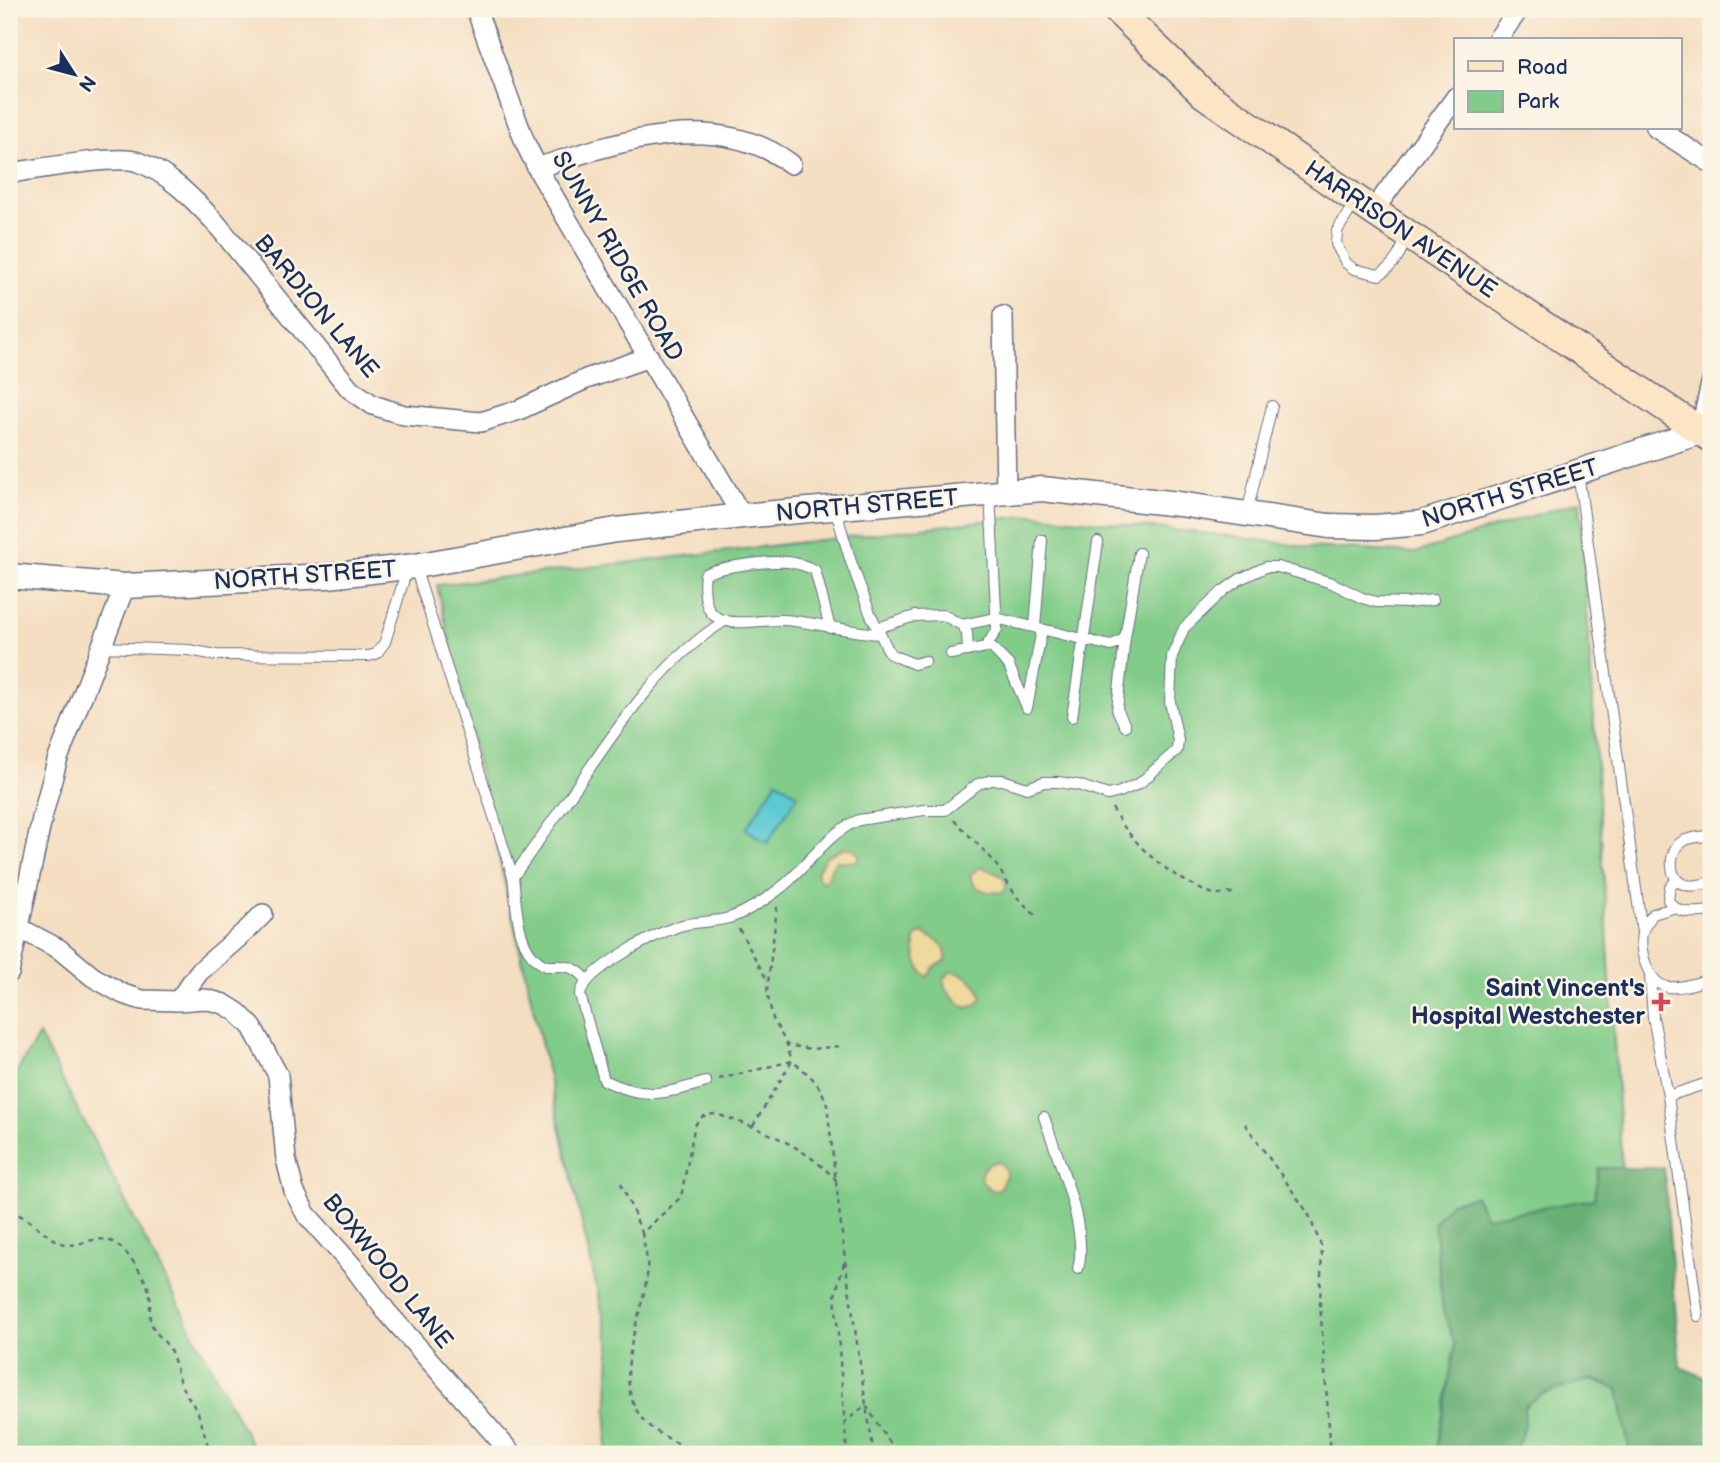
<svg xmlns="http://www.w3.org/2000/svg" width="1720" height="1463" font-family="'Balsamiq Sans',sans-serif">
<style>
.green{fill:#81cc89;stroke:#4e7e74;stroke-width:2}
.forest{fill:#68b075;stroke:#42706a;stroke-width:2}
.sand{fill:#eeda9e;stroke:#84847e;stroke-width:2}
.water{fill:#5dcad2;stroke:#3c7c98;stroke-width:2}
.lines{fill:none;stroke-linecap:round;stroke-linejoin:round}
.service-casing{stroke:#676c81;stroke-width:12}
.minor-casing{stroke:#676c81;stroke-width:22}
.tertiary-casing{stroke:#676c81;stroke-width:27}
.secondary-casing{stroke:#676c81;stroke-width:31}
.path{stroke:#676c81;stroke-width:2.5;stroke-dasharray:5 5;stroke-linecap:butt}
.service{stroke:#fff;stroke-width:10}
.minor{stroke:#fff;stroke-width:19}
.tertiary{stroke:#fff;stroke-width:24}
.secondary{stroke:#fce5c4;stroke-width:28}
.poi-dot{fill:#d1495b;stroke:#fcf5e5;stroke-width:2.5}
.labels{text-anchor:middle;stroke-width:5;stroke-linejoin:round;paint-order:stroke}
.street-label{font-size:24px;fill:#1b2f5e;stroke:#fcf5e5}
.poi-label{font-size:24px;font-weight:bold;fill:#1b2f5e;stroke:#fcf5e5;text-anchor:end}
</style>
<rect width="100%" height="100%" fill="#fcf5e5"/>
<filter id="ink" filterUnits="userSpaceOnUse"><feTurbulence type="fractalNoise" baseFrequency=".0143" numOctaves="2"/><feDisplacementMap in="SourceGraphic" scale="14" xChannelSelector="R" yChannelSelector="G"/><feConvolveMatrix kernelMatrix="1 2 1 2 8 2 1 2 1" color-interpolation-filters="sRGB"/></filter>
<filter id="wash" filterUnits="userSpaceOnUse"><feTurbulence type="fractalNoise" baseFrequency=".00686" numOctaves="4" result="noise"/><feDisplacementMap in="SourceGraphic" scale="28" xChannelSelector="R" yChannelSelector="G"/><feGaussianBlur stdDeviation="1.57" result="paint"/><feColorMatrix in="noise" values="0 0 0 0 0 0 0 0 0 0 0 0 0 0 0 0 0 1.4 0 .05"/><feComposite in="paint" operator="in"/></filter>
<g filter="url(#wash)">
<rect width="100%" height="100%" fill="#f4dec1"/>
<path class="green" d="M1580 501 1640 1454H606L610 1346 437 585 1034 515 1230 536 1306 547 1415 553Z
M39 1035 256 1454H9V1084Z"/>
<path class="forest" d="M1599 1168H1664L1680 1367 1711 1380V1454H1630L1618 1389 1592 1379 1540 1395 1524 1407 1525 1425 1514 1454H1436L1455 1345 1443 1310 1434 1222 1452 1202 1475 1196 1486 1217 1594 1199Z"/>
<path class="sand" d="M843 848C851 847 855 848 859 856L857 862 836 861 831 869 828 879 823 882 819 880 816 873 826 856Z
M982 867 1002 876 1007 885 1004 892C990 894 971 891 970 874Z
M922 933C936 940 948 943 946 961L934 967 928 977C916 970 914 951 915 938Z
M951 971C966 973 979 984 982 998L976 1005 967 1008C957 1003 942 990 944 979Z
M995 1162 1001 1163 1007 1173 1000 1188 996 1191C977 1186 975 1167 995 1162Z"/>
<path class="water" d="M777 781 798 795 767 843 746 829Z"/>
</g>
<g filter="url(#ink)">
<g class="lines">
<defs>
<path id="service" d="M1356 201 1337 231 1336 244 1346 263 1354 269 1379 275C1395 265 1401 253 1407 235
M1578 472 1642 932
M835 508 851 562 870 613 890 654 914 664 925 661
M1247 513 1272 406
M415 567 513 877C538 842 562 807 587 772 626 715 667 657 726 620
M962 625 996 618 1111 646 1125 638 1139 553
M1035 627 1042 540
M830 628 815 570C806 566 798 563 788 562 769 561 721 566 705 574 703 588 704 612 718 618 737 627 762 619 783 620 816 622 847 632 880 634
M877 628 915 616 943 615 962 625 967 633 968 651
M1125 638 1117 709 1125 726
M988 644 1008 664 1027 707
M101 647 189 650 216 655 369 656 376 654 385 642 407 569
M951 654 986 647 997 629 990 494
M1027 708 1042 629
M1072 717 1098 542
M1711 835C1702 837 1691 837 1683 841 1669 848 1667 877 1683 884 1692 888 1702 884 1711 882
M513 877C517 904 515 954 547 966 549 966 556 966 558 966 571 966 579 970 587 980
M1677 880 1670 887 1668 900C1677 915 1695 913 1711 911
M1673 908 1653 914C1650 919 1643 927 1642 933 1639 951 1648 984 1668 987 1682 989 1698 982 1711 979
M1650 976 1653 1017 1668 1096 1698 1316
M706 1082C664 1094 645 1100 604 1080L580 995C585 969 654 935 679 926 696 921 715 923 732 917 751 910 776 893 791 879 812 859 831 831 859 820L924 810H945L978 784 992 780H1003L1027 788 1044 782H1058L1078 785 1108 795 1120 792 1140 783 1177 750 1178 740 1170 702 1172 656 1184 628 1223 591 1240 579 1266 567H1278L1332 583 1362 598 1376 602 1407 603 1433 600
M1668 1096 1711 1082
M1044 1117C1057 1157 1089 1229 1078 1269"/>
<path id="minor" d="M476 9 526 145 541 175 742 516
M1497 40 1519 9
M1656 128 1711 163
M537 168C616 142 717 108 791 164
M9 173C35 170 118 154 138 162 169 173 193 199 215 222L350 389 373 405 404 415 481 422 519 410 586 379 649 357
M1373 211 1456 97
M1003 316 1006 492
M1700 432 1711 384
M19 928 59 949 93 977 123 994 142 1000 178 1001 205 999 224 1004 237 1012 252 1027 278 1075 286 1159 294 1191 306 1214 355 1269 386 1311 512 1454
M9 973 43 814 57 761 125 586
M178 1001 199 972 247 930 263 914"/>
<path id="tertiary" d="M9 576 125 586 328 576 415 566 616 530 742 516 1042 489 1179 504 1329 526 1376 527 1422 523 1700 432"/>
<path id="secondary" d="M1116 9 1204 94 1373 211 1711 438"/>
</defs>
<use href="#service" class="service-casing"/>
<use href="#minor" class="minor-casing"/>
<use href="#tertiary" class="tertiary-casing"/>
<use href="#secondary" class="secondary-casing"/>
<path class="path" d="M1112 808C1130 840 1158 867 1191 884 1197 887 1204 892 1211 893 1219 895 1225 893 1233 893
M954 820 993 860 1016 896 1035 915
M777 907 767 992 773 1019 787 1045 811 1049 842 1046
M739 929 766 978
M719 1079 792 1061 787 1045
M1245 1124 1308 1213 1322 1248 1320 1304 1331 1454
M753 1126 792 1061C809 1074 821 1084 827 1105L845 1260 866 1405 845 1422
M621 1183 642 1233 681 1197 694 1129C698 1117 703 1115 716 1114 762 1129 804 1145 837 1181
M9 1213C23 1211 44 1235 59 1242 79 1253 96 1227 120 1247 130 1255 150 1283 150 1297 151 1306 148 1314 151 1323 154 1333 165 1340 170 1350 176 1361 176 1374 181 1385 186 1395 193 1403 198 1413 203 1426 206 1441 211 1454
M642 1233C644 1247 649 1261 647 1276 641 1321 609 1382 645 1422 659 1437 680 1442 696 1454
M844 1263 835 1295 847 1454
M874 1454 866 1405 887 1439 901 1454"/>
<use href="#service" class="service"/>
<use href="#minor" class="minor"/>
<use href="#tertiary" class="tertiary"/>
<use href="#secondary" class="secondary"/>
</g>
</g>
<path class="poi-dot" d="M1657.5 991.5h7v7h7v7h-7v7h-7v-7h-7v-7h7z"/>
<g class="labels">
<g class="street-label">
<text transform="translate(1401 229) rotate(34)" y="8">HARRISON AVENUE</text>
<text transform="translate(618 256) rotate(60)" y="8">SUNNY RIDGE ROAD</text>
<text transform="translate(317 306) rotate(50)" y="8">BARDION LANE</text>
<text transform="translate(1510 493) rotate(-17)" y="8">NORTH STREET</text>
<text transform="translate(867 505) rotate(-5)" y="8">NORTH STREET</text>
<text transform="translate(305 575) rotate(-4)" y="8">NORTH STREET</text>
<text transform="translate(388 1271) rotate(51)" y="8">BOXWOOD LANE</text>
</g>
<g class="poi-label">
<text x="1645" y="996">Saint Vincent's<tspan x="1645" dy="28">Hospital Westchester</tspan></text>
</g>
</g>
<rect width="1720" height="1463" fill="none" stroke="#fcf5e5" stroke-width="35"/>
<rect x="1454" y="38" width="228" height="91" fill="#fcf5e5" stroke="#a2a6af" stroke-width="2"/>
<rect x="1468" y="61" width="35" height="10" fill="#fce5c4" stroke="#a2a6af" stroke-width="2"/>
<text x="1517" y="74" font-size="21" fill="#1b2f5e">Road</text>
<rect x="1468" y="91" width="35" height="21" fill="#81cc89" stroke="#a2a6af" stroke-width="2"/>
<text x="1517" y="108" font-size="21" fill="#1b2f5e">Park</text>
<g transform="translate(74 74) rotate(126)" stroke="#fcf5e5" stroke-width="5" paint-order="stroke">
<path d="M0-5L12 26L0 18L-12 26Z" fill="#1b2f5e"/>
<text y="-10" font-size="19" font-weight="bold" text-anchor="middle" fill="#1b2f5e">N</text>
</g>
</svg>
